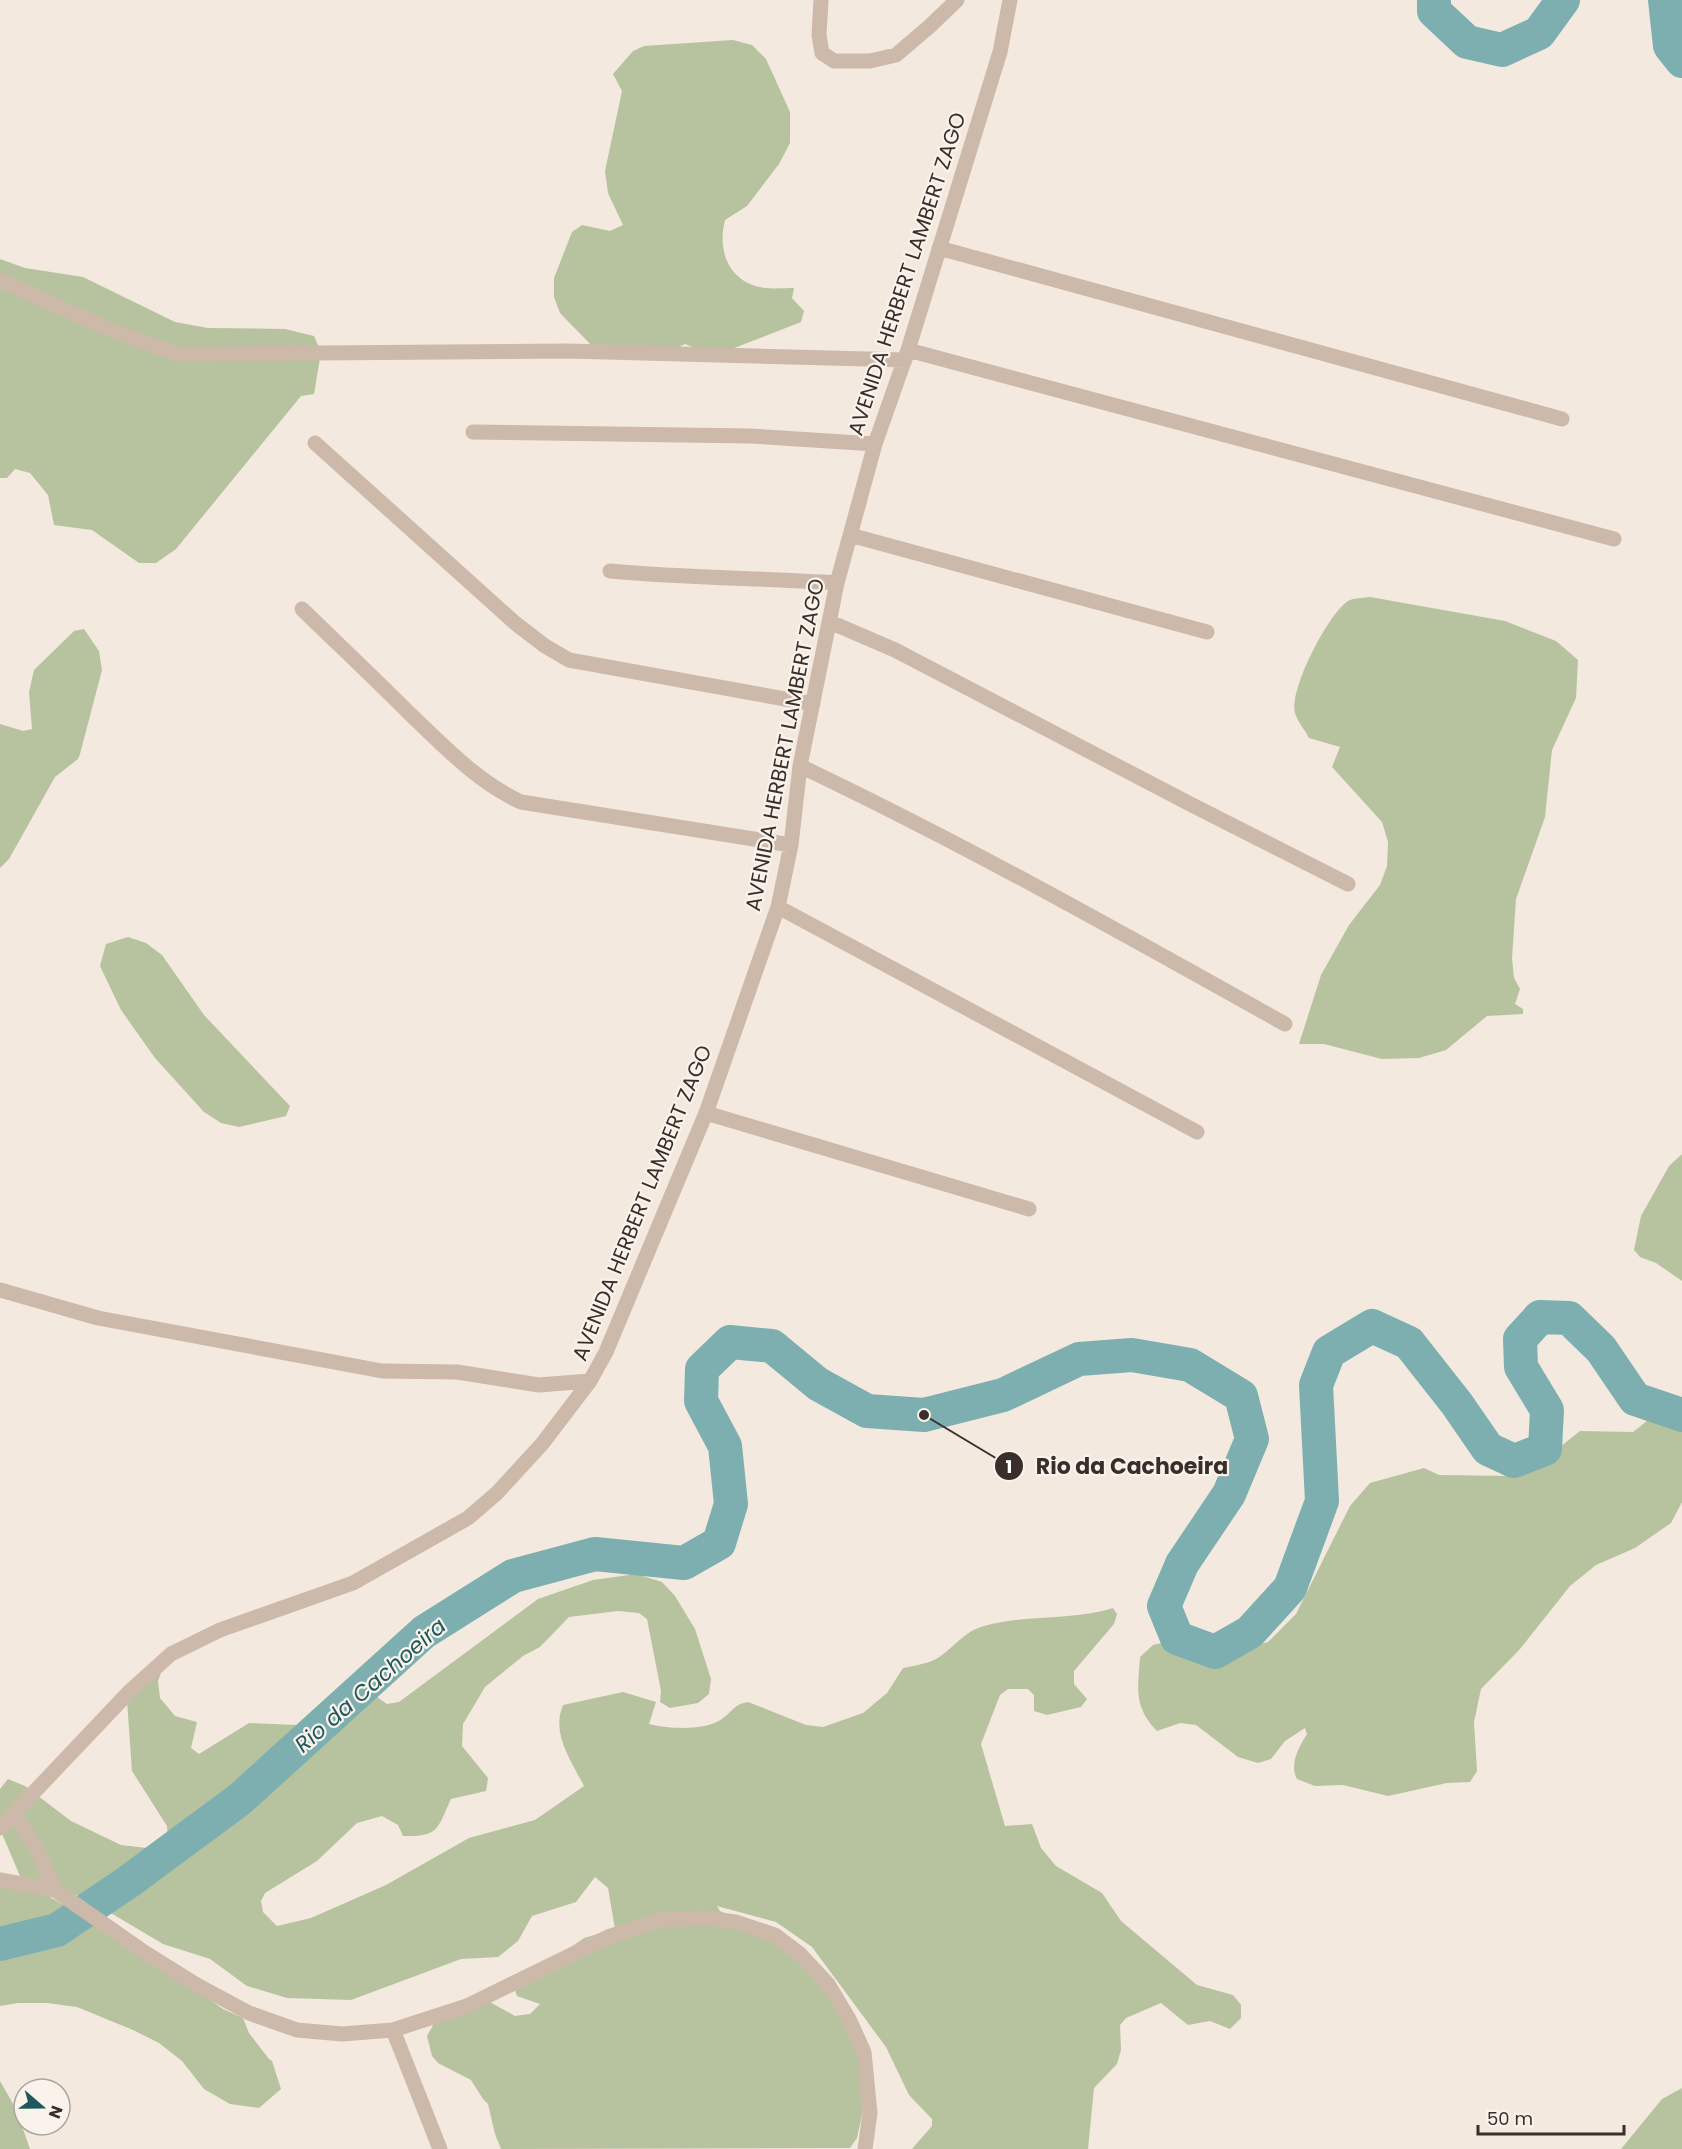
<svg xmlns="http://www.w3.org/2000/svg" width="1682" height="2149" font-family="Poppins,sans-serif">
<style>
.green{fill:#b7c39e}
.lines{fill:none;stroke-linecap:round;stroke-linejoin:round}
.river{stroke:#7dafb1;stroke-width:34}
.minor{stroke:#ccb9aa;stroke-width:15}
.labels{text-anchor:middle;stroke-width:4.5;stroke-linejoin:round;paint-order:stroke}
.street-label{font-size:21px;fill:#392e2a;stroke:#faf3eb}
.water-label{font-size:22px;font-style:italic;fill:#1e585b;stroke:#faf3eb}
.leader{fill:none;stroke:#392e2a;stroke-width:2}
.callout-dot{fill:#392e2a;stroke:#faf3eb;stroke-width:2}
.mark-label{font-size:18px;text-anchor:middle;font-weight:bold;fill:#fff}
.callout-label{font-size:22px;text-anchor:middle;font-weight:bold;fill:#392e2a;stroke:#faf3eb;stroke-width:4.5;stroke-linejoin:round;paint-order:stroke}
</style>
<rect width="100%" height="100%" fill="#f3e9df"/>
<path class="green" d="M733 40 752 45 766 59 790 112V143L779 164 747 206 725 220C717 252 729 283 765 288 775 289 785 288 794 288L792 298 804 311 801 322 724 352 708 353 685 344 662 355 595 349 560 313 554 297V278L572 232 582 225 610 231 623 225 608 193 605 171 622 91 613 74 633 51 644 46Z
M0 259 25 268 83 277 175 322 208 328 285 329 314 336 321 352 314 394 301 396 176 549 156 563H139L92 530 54 525 48 495 30 473 15 469 7 478H0Z
M1370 597 1505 621 1556 641 1578 660 1576 698 1552 750 1545 817 1516 899 1512 958 1514 978 1520 989 1515 1004 1523 1009V1014L1487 1016 1446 1050 1419 1058 1382 1059 1324 1044H1299L1321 975 1349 925 1380 885 1387 866 1388 842 1382 822 1332 767 1340 747 1309 738C1305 730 1297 721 1295 713 1289 690 1328 614 1348 601 1353 598 1363 598 1370 597Z
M84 629 99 651 102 670 80 754 78 759 55 777 9 859 0 868V724L23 731 32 729 29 692 34 670 74 631Z
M128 937 146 943 162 955 204 1015 290 1106 286 1116 239 1127 221 1123 204 1112 155 1058 121 1010 100 966 106 944Z
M1682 1154V1281L1656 1263 1640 1257 1634 1250 1641 1216 1669 1166Z
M1657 1413 1682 1415V1502L1671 1523 1635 1548 1596 1565 1570 1586 1520 1649 1481 1689 1474 1722 1477 1771 1470 1782 1447 1783 1388 1796 1343 1785 1315 1786 1297 1779C1289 1764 1299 1747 1307 1734L1305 1728 1285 1741 1271 1759 1258 1763 1238 1757 1196 1725 1180 1723 1157 1731C1133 1706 1138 1688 1140 1657L1153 1645 1170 1641 1257 1645 1268 1642 1296 1614 1350 1506 1370 1483 1424 1468 1439 1475 1513 1476 1541 1462 1580 1431 1633 1432Z
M636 1574 662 1582 675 1596 695 1629 711 1679 709 1694 698 1703 670 1708 660 1702 661 1691 647 1619 639 1613 618 1611 569 1617 540 1647 523 1656 485 1687 463 1724 462 1746 488 1778 486 1791 451 1799C437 1829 439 1837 403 1836L398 1825 382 1816 357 1823 317 1861 265 1893 261 1901 263 1912 277 1926 311 1918 386 1885 469 1838 535 1820 584 1786C571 1760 551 1734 563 1705L623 1692 656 1702 649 1724C668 1729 705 1731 722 1719 733 1711 734 1704 748 1702L806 1725 823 1727 863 1713 887 1693 903 1668C913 1666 925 1664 934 1660 952 1651 962 1632 984 1626 1027 1614 1072 1621 1113 1608L1117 1614 1114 1624 1074 1671V1684L1087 1699 1081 1707 1047 1715 1034 1711V1695L1028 1689H1008L1000 1695 981 1744 1005 1826 1032 1824 1041 1848 1056 1866 1102 1893 1121 1921 1197 1985 1233 1995 1241 2005V2018L1230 2029 1210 2021 1188 2025 1161 2003 1126 2018 1120 2025 1121 2050 1117 2064 1094 2088 1088 2149H912L932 2126V2119L909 2095 886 2047 812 1947 776 1922 717 1906 720 1911 784 1940 817 1974 852 2034 861 2066 863 2110 857 2138 850 2148 501 2149 495 2134 488 2104 483 2099 471 2080 438 2063 432 2056 427 2036 437 2018 481 1997 515 2016 530 2014 540 2004 517 1996 514 1987 584 1938 615 1929 608 1888 595 1877 576 1902 532 1916 518 1941 498 1957 461 1959 351 2000 287 1998 247 1986 210 1959 163 1944 84 1897 59 1891 50 1897 137 1949 223 2009 243 2018 249 2033 269 2059 272 2061 281 2089 259 2108 230 2104 204 2089 182 2061 159 2043 133 2030 77 2007 47 2003H18L0 2006V1875L20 1876 0 1829V1789L8 1779 25 1786 71 1821 121 1845 147 1848 168 1841 167 1826 132 1771 127 1701 167 1657 158 1681 160 1698 175 1716 197 1722 191 1748 199 1754 249 1723 298 1725 374 1695 387 1704 399 1702 538 1599 593 1580Z
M0 2081 16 2109 30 2149H0Z
M1682 2088V2149H1618H1621L1662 2099Z"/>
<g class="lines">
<path class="river" d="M1434 0V11L1467 42 1502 50 1539 33 1563 0
M1665 0 1670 46 1682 61
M0 1944 57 1930 128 1882 240 1799 424 1632 513 1576 595 1554 684 1563 719 1543 731 1504 725 1446 701 1401 702 1369 730 1342 772 1346 818 1384 867 1411 924 1415 1003 1395 1079 1359 1132 1355 1190 1365 1241 1396 1252 1439 1229 1494 1182 1564 1164 1606 1177 1638 1215 1652 1250 1632 1290 1588 1322 1501 1316 1385 1329 1352 1372 1326 1409 1343 1457 1404 1488 1449 1514 1461 1545 1449 1547 1410 1521 1367 1520 1339 1540 1317 1569 1318 1601 1349 1635 1399 1682 1415"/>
<path class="minor" d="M821 0 819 35 822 53 834 61H870L896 55 930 26 957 0
M939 248 1562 419
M0 280 108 329 178 354 568 351 905 360
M908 350 1614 539
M473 432 751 436 875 444
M315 443 515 623 545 646 569 660 813 704
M850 535 1207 632
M610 571C685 578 761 578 837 583
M302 609C338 644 374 678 409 713 444 746 476 781 521 802L791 845
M830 622 895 650 1194 806 1348 884
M800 766C966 845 1126 935 1285 1024
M778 907 1197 1132
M706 1113 1029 1209
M0 1290 98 1318 382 1371 457 1372 539 1385 590 1381
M14 1814 37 1849 55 1890
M0 1828 130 1691 171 1654 220 1630 353 1583 468 1518 497 1493 542 1444 590 1381 606 1352 706 1113 778 907 791 845 800 766 837 583 875 444 908 350 1000 52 1010 0
M0 1880 55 1890 141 1950 197 1985 249 2013 297 2030 342 2034 393 2030 467 2006 608 1937 660 1920 704 1918 736 1922 775 1935 800 1954 828 1984 849 2019 864 2052 870 2113 865 2149
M393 2030 440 2149"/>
</g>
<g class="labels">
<g class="street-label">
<text transform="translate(907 274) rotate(-72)" y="7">AVENIDA HERBERT LAMBERT ZAGO</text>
<text transform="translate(785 745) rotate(-79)" y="7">AVENIDA HERBERT LAMBERT ZAGO</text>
<text transform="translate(642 1203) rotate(-68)" y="7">AVENIDA HERBERT LAMBERT ZAGO</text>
</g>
<g class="water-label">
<text transform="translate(370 1685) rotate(-41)" y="8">Rio da Cachoeira</text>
</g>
</g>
<path class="leader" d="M924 1415L1009 1466"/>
<g class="callout-dot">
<circle cx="924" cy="1415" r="6"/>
<circle cx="1009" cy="1466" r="15"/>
</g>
<g class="mark-label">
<text x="1009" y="1473">1</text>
</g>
<g class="callout-label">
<text x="1132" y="1474">Rio da Cachoeira</text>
</g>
<g transform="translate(42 2107) rotate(110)"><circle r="28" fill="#faf3eb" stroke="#ada49e" stroke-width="1.5"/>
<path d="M0-4.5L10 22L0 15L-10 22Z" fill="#1e585b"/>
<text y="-9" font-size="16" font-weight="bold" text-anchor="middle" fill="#392e2a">N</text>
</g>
<path d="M1478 2125v9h146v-9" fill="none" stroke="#392e2a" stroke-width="3"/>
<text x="1487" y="2125" font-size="18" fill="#392e2a" stroke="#faf3eb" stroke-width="4.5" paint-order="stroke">50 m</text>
</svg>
